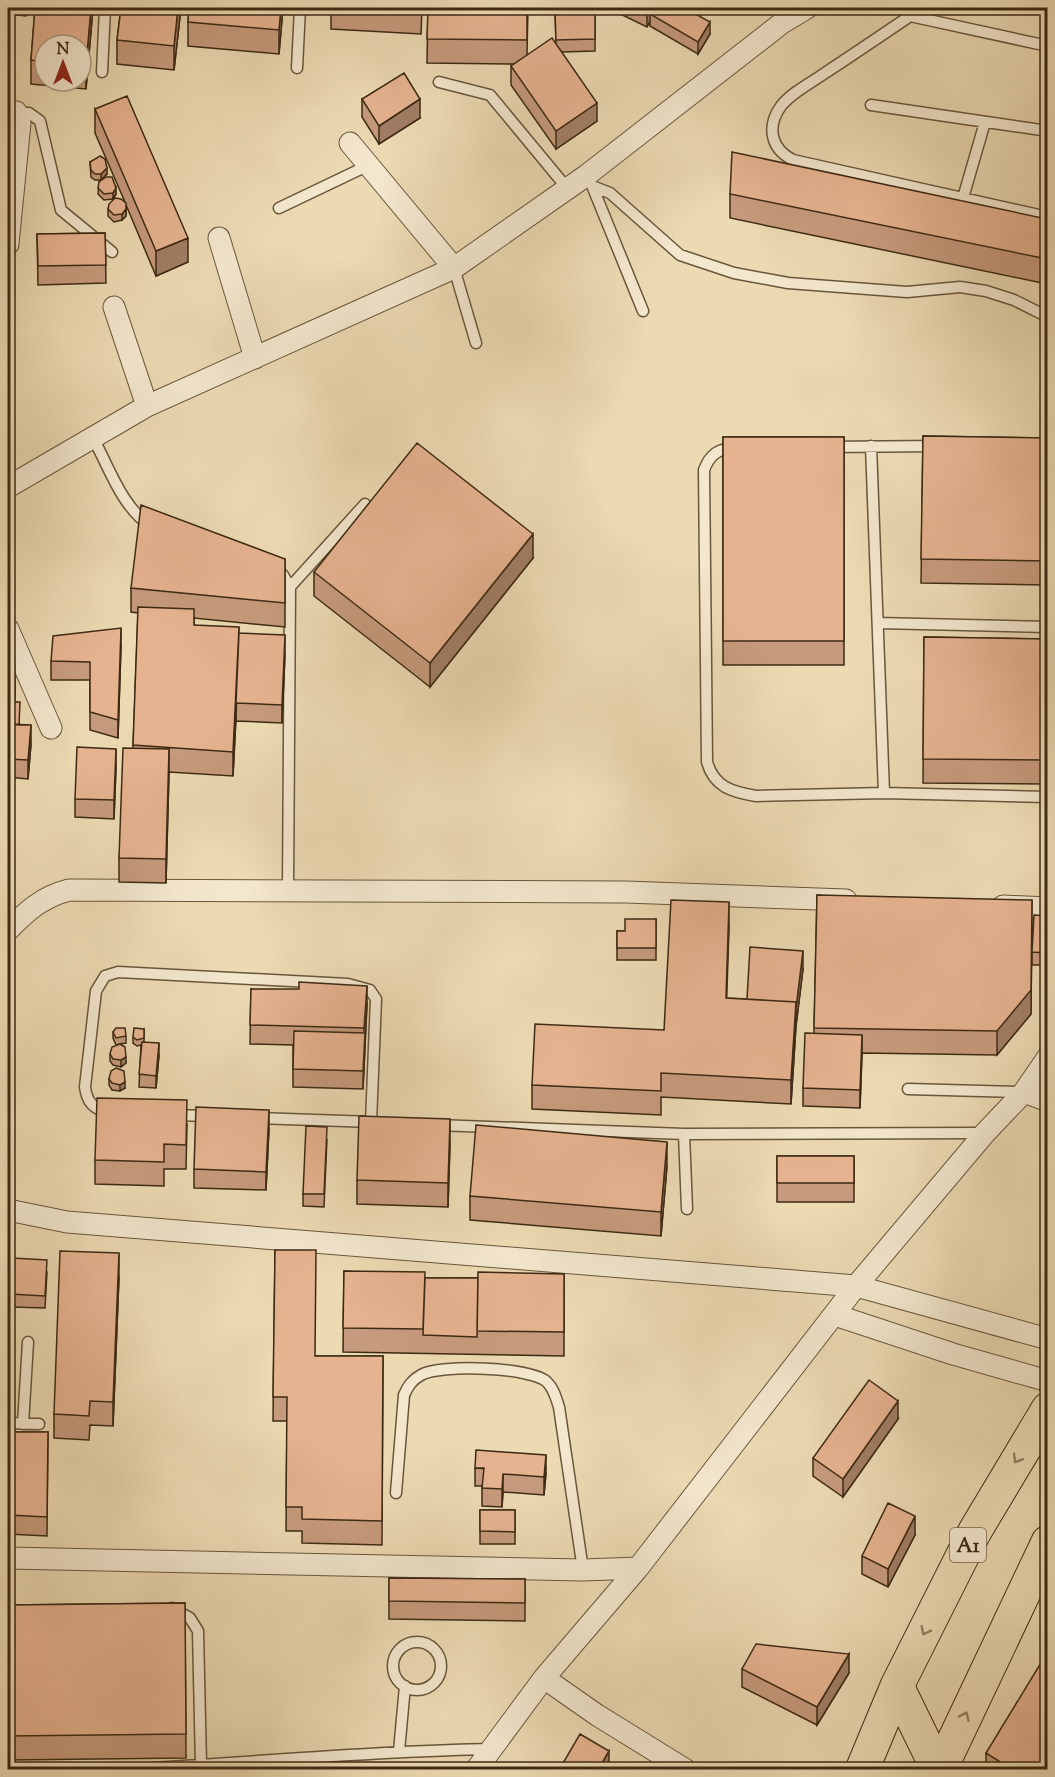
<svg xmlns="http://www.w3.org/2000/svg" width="1055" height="1777" font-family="'Sorts Mill Goudy',serif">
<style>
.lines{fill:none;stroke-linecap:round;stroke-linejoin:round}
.lane-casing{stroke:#69563b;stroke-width:13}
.street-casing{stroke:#69563b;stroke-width:23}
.primary-casing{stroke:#3d2a13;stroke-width:35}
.lane{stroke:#f3e7ce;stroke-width:10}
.street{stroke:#f3e7ce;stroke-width:21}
.primary{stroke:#ecdab3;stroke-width:33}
.wall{fill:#c69a7c;stroke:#3d2a13;stroke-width:1.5;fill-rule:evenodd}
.shaded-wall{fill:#a17d65;stroke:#3d2a13;stroke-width:1.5}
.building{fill:#e6b390;stroke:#3d2a13;stroke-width:1.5}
.oneway{stroke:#948263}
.labels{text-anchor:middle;stroke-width:6;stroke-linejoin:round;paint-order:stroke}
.shield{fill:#f3e7ce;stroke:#74634b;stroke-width:1.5}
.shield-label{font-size:20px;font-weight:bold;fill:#3d2a13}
</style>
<rect width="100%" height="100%" fill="#ecdab3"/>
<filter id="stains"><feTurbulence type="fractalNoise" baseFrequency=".00333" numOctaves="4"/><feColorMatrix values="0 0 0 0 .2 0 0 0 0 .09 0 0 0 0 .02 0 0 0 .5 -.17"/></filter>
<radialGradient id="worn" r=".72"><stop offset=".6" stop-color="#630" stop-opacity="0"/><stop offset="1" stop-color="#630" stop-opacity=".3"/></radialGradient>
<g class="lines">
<defs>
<path id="lane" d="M1048 46 910 16C882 35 854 54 825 73 811 83 792 92 781 106 766 127 771 149 793 160L1048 217
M297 68 300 8
M102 72 105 8
M439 82 490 95 567 188
M871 105 1048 131
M16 112 29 113 40 121 61 210 112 252
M591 183 643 311
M592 186 610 193 680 255 734 273 788 283 907 292 960 287 986 291 1014 300 1048 317
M963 198 985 122
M279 208 367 166
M454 268 476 343
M93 438C109 467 122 508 151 526
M871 446 884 793
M830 447 937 446
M736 448C719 448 710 454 704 470L707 762C714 787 732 792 756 796L884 793 1048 797
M275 570 283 575 290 587 288 890
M290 587 365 504
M878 623 1048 627
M908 1089 1021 1092
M109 1113C94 1109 87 1103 85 1087L96 991 105 976 118 972 348 984 370 990 376 999 371 1122
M173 1115 208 1116
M257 1118 373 1122
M437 1125 684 1134 985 1133
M684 1134 687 1209
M8 1423 39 1424
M23 1424 28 1342
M396 1493 404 1395C408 1386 412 1380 421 1375 440 1364 532 1367 547 1382 554 1389 556 1398 559 1407L583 1570
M172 1608 190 1618 198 1631 201 1766
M393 1666a24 24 0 1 1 48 0a24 24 0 1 1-48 0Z
M399 1751 405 1686
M112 1770C239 1764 365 1751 491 1749"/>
<path id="street" d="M8 111 16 112 20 123 8 244
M350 143 454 268
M219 238 255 358
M114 307 147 406
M8 487 147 406 454 268 587 175 782 23 807 8
M8 629 51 728
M1003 906 1048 908
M8 930C27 911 42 897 69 890L626 892 846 900
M1024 1092 1048 1101
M8 1210 67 1222 856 1286 1048 1339
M835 1315 953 1354 1048 1381
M8 1558 583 1570 638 1568
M544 1678 597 1715 686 1770
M476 1770 544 1678 638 1568 856 1286 985 1133 1024 1092 1048 1057"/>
<path id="primary" d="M897 1686 938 1770
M862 1770 897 1686 975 1531 1048 1409
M940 1770 1048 1542"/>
</defs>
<use href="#lane" class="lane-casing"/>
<use href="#street" class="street-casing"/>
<use href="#primary" class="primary-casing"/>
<use href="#lane" class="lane"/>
<use href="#street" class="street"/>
<use href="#primary" class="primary"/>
</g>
<path class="wall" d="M8 8H27L26 16 8 14Z
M35 8H93L86 89 31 84V60ZM45 45H81V81H45Z
M121 8H181L174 70 117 64V40Z
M189 8H283L279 54 188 46V22Z
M331 8H422L421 34 331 29Z
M428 8H528L527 55 556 44 555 11 595 10V51L561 52 597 121 556 149 511 85V66L514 64 427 63Z
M610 8H701L699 15 710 34 698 54 650 26V21L647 27 610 9Z
M362 99 420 118 379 144 362 117Z
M95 109 188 262 156 276 126 205V216L122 220 114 222 108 216V209L125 202 95 133Z
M90 162 107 174 101 180H95L91 177Z
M99 182 116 194 113 199 104 200 98 194Z
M730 194 1047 219V284L730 218Z
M105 233 106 283 38 285 37 234Z
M923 436 1047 438V585L921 583Z
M723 437H844V665H723Z
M533 558 430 687 314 596V572Z
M285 559V627L194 618V625L239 633 285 654 282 723 236 721V717L233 776 169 772 166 883 119 882V858L133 748 138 613 131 612V588Z
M924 637 1047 639V784L923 783Z
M14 638 15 702 19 725 31 744 28 779 8 777V640Z
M121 646 118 738 90 730V680H51V661Z
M116 767 114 819 75 817V799Z
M817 895 1032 924 1031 1014 997 1055 862 1053 860 1108 803 1106V1088L814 1033Z
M1047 916V965H1032V952Z
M656 919V960H617V931H625Z
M729 926 726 998 747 999 803 969 796 1026 791 1104 661 1097V1115L532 1109V1085L664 1030Z
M251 989 367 1004 363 1089 293 1087V1045L250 1044Z
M144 1029V1042L159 1055 156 1088 139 1087 141 1045 137 1046 133 1043V1037Z
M113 1032 126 1036V1043L120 1044 126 1063 121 1067 113 1065 110 1061V1054L120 1044 116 1045 113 1038Z
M109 1079 125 1088 120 1091 112 1090 109 1085Z
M187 1124 186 1169H164V1186L95 1184V1160Z
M269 1129 266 1190 194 1188V1169Z
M327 1139 324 1207 303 1206V1194Z
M450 1143 448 1207 357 1204V1180Z
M777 1156H854V1202H777Z
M667 1166 661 1236 470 1220V1196Z
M275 1250 315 1356H383L382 1545 302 1543V1531H286L287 1421H273Z
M12 1258 47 1272 45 1308 12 1307 10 1432H48L47 1536 8 1534V1299H10Z
M344 1271 425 1278H478L564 1274V1356L343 1352Z
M119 1277 113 1426 90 1425 89 1440 54 1438V1414Z
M898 1419 843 1497 813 1476V1458Z
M475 1468 546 1473 544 1495 503 1492 502 1507 482 1506V1486H475Z
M480 1510H515V1544H480Z
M915 1535 888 1587 862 1574V1556Z
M389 1578 525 1579V1621L389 1619Z
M185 1603 186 1758 8 1760V1605Z
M742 1669 849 1673 817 1725 742 1687Z
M986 1753 1047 1770H986Z"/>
<path class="shaded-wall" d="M91 8H93L86 89V65Z
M178 8H181L174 70V46Z
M281 8H283L279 54V30Z
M651 8H657L650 14V21L647 27V15Z
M698 8H701L698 18Z
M710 22V34L698 54V42Z
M420 99V118L379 144V126Z
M597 103V121L556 149V131Z
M107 168V174L101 180V174Z
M116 188V194L113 199V193Z
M126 209V216L122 220V214Z
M188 238V262L156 276V251Z
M533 534V558L430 687V663Z
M239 627 236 717 233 776V752Z
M121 628V646L118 738V720Z
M285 635V654L282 723V705Z
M31 725V744L28 779V760Z
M116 749V767L114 819V800Z
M169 749V773L166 883V859Z
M1032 900 1031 1014 997 1055V1031Z
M729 902V926L726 1022V998Z
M803 951V969L796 1026V1008Z
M367 986V1004L363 1089 364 1028Z
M796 1002V1026L791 1104V1080Z
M862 1035V1053L860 1108V1090Z
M159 1043V1055L156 1088V1076Z
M126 1057V1063L121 1067V1060Z
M125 1082V1088L120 1091V1085Z
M269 1110V1129L266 1190V1172Z
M450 1119V1143L448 1207V1183Z
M667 1142V1166L661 1236V1212Z
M119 1253V1277L113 1426V1402Z
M898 1401V1419L843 1497V1479Z
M546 1455V1473L544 1495V1477Z
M503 1474V1492L502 1507V1489Z
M915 1516V1535L888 1587V1569Z
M849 1654V1673L817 1725V1707Z
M609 1751V1770H598Z"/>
<path class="building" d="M35 8H91L86 65H81V45H45V62L31 60Z
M121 8H178L174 46 117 40Z
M189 8H281L279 30 188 22Z
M379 8H421V10Z
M428 8H527V40L427 39Z
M632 8H651L647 15Z
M654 8H685L710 22 698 42 650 14Z
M595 10V39L556 40 555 11Z
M552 38 597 103 556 131 511 66Z
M404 73 420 99 379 126 362 99Z
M127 96 188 238 156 251 95 109Z
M732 152 1047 219V259L730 194Z
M100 156 105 159 107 168 101 174H95L91 170 90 162Z
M106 177H112L116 188 113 193 104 194 98 188 99 182Z
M115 198 121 199 126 203V209L122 214 114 215 108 209 109 204Z
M105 233 106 265 38 266 37 234Z
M923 436 1047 438V561L921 559Z
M723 437H844V641H723Z
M417 443 533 534 430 663 314 572Z
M141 505 285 559V603L131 588Z
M138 607 194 609V625L239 627 233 752 133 745Z
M121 628 118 720 90 712V662L51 661 53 636Z
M239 633 285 635 282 705 236 703Z
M924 637 1047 639V760L923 759Z
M14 638 15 695 8 694V640Z
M8 702H20L19 725 8 724Z
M8 724 31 725 28 760 8 759Z
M77 747 116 749 114 800 75 799Z
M123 748 169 749 166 859 119 858Z
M817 895 1032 900 1031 990 997 1031 814 1028Z
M671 900 729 902 726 998 796 1002 791 1080 661 1073V1091L532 1085 535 1024 664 1030Z
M1034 915 1047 916V953L1032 952Z
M625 919H656V948H617V931H625Z
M750 947 803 951 796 1008V1002L747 999Z
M299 982 367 986 364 1028 250 1025 251 989H299Z
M116 1028H125L126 1036 116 1038 113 1032Z
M134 1028 144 1029V1038L137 1040 133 1037Z
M294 1031 365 1033 363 1071 293 1069Z
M805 1033 862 1035 860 1090 803 1088Z
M142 1042 159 1043 156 1076 139 1074Z
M120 1044 125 1047 126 1057 121 1060 113 1059 110 1054 112 1047Z
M116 1068 124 1071 125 1082 120 1085 112 1083 109 1079 111 1071Z
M97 1098 187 1100 186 1145 164 1144V1162L95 1160Z
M196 1107 269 1110 266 1172 194 1169Z
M359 1116 450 1119 448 1183 357 1180Z
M476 1125 667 1142 661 1212 470 1196Z
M306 1126 327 1127 324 1194H303Z
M777 1156H854V1183H777Z
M275 1250H316L315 1356H383L382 1521 302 1519V1507H286L287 1397H273Z
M60 1251 119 1253 113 1402 90 1401 89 1416 54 1414Z
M12 1258 47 1260 45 1296 10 1294Z
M344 1271 425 1272 423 1329 343 1328Z
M478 1272 564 1274V1332L477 1331Z
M425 1278H478L477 1337 423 1335Z
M8 1299H12L11 1392H8Z
M869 1380 898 1401 843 1479 813 1458Z
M8 1408H10V1432H48L47 1517 8 1515Z
M476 1450 546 1455 544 1477 503 1474 502 1489 482 1488 484 1468H475Z
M888 1503 915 1516 888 1569 862 1556Z
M480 1510H515V1532L480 1531Z
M389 1578 525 1579V1603L389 1601Z
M185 1603 186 1734 8 1736V1605Z
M756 1644 849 1654 817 1707 742 1669Z
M1047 1653V1770H1013L986 1753Z
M580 1734 609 1751 598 1770H559Z"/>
<defs><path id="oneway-chevron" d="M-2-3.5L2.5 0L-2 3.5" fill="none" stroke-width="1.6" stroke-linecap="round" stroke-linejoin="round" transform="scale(1.5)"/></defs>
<g class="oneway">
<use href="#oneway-chevron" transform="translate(1017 1459) rotate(121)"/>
<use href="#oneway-chevron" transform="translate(925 1631) rotate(117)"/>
<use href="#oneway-chevron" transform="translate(965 1716) rotate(-65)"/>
</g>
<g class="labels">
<rect class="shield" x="950" y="1528" width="36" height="34" rx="4.5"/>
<g class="shield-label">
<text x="968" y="1552">A1</text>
</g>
</g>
<rect width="1055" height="1777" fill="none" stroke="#ecdab3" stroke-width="30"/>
<rect x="9" y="9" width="1037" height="1759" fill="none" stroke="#3d2a13" stroke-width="3"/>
<rect x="15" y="15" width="1025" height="1747" fill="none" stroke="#3d2a13" stroke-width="1.5"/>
<g transform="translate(63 63)"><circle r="28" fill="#f3e7ce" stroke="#aa9b83" stroke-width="1.5"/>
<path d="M0-4.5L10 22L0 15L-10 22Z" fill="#8f2418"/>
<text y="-9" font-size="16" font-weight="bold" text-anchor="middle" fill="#3d2a13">N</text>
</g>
<rect width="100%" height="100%" filter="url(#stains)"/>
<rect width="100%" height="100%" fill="url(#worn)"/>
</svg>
